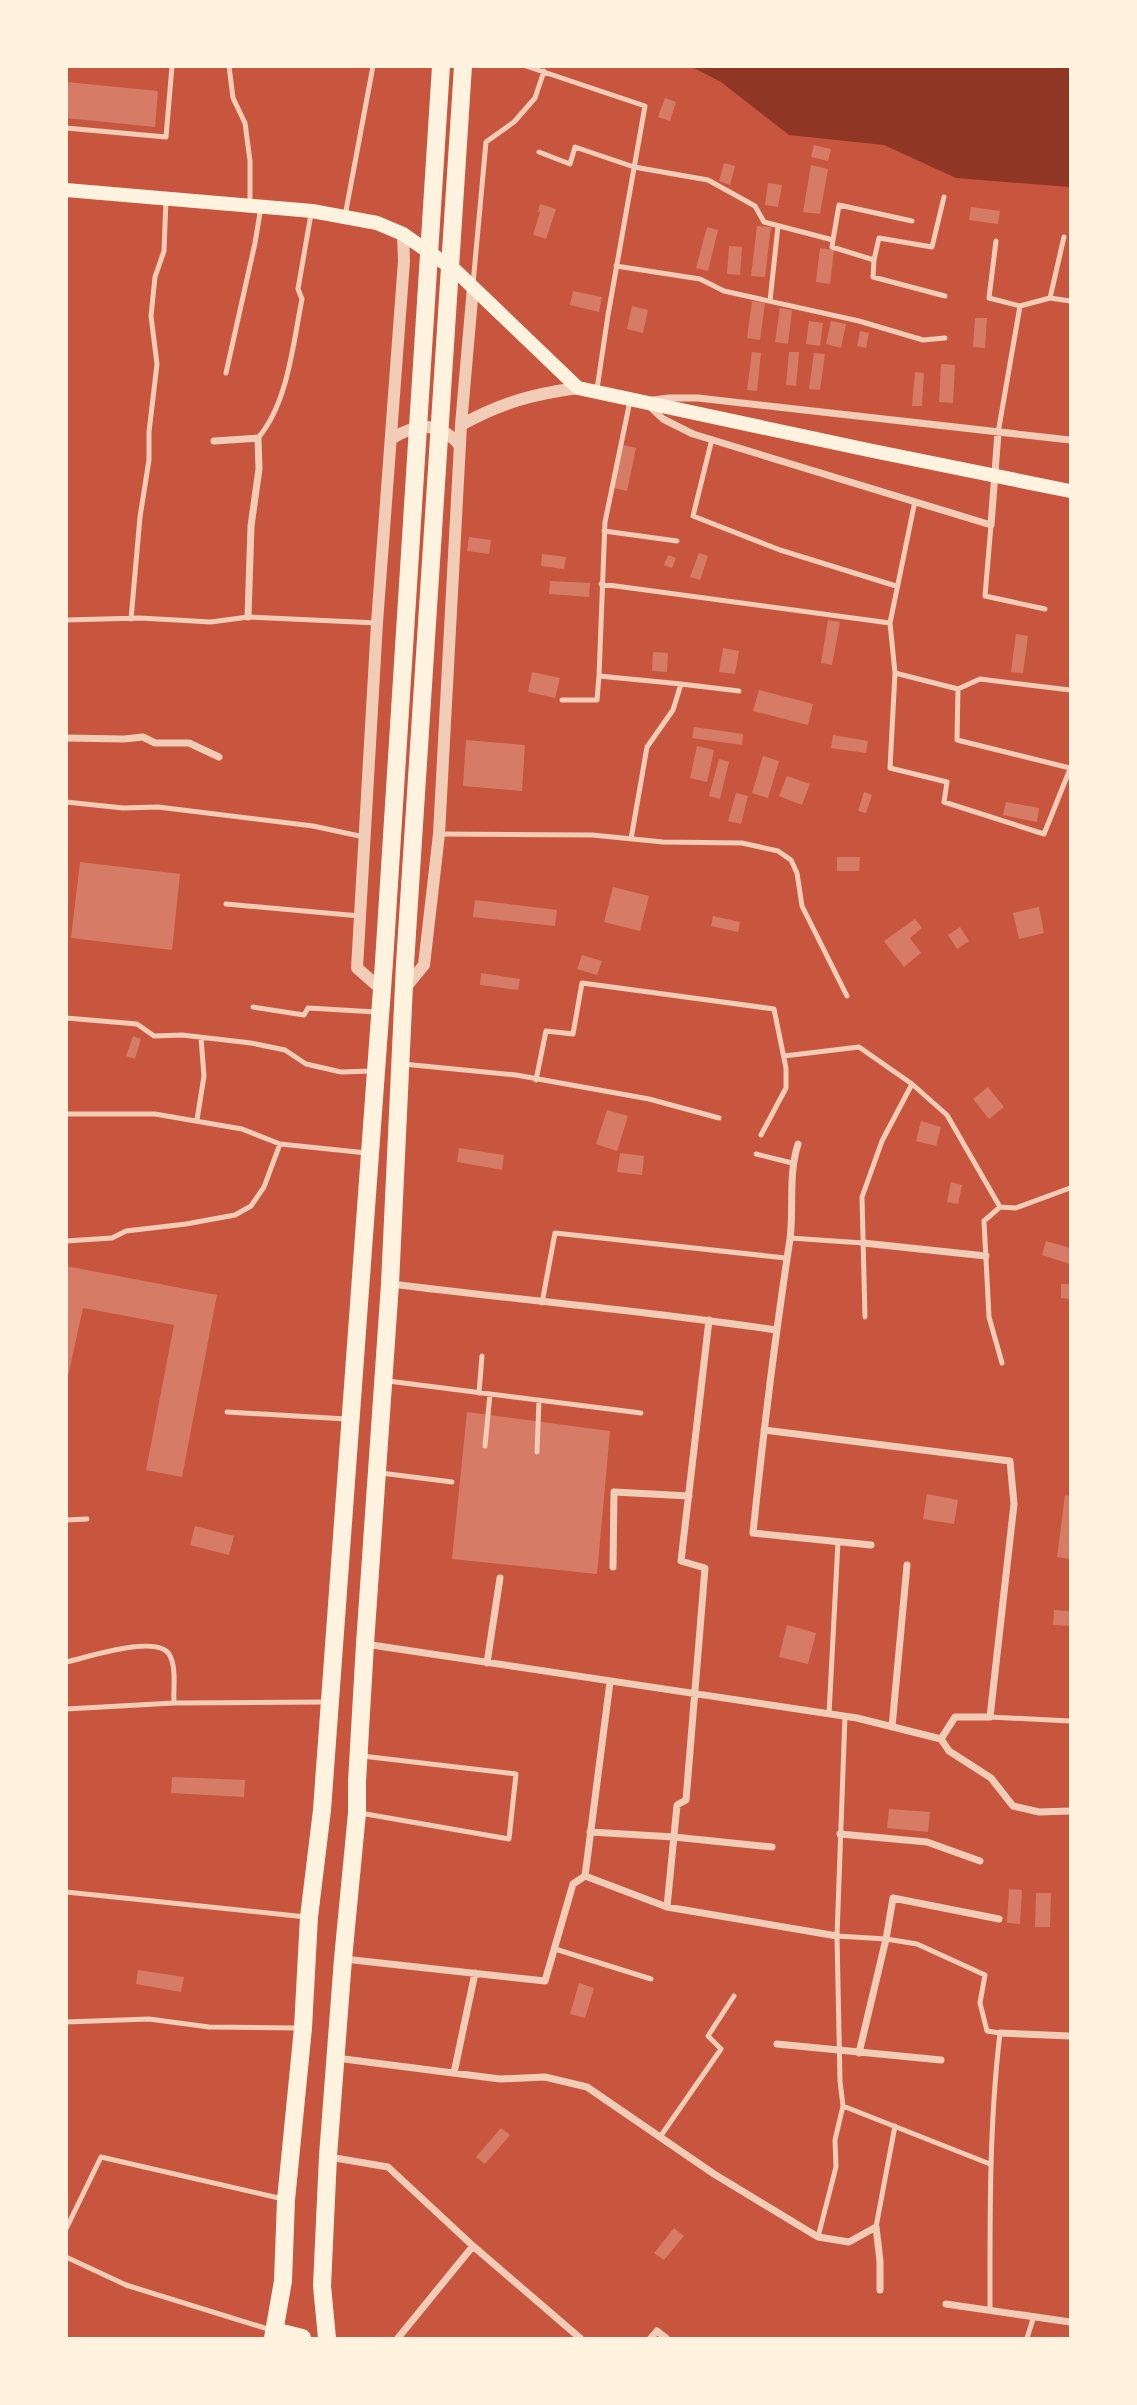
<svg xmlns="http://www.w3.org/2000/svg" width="1137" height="2405" font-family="Raleway,sans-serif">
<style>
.water{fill:#8f3625}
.building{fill:#d67c66}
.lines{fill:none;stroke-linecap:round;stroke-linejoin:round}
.service{stroke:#f1ccb7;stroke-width:5}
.minor{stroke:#f1ccb7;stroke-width:7}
.tertiary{stroke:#f1ccb7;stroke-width:12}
.secondary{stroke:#fff3e0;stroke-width:14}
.primary{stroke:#fff3e0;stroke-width:18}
</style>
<rect width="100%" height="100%" fill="#c8553d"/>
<path class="water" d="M692 67H1070V187L956 178 884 145 789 135 721 82Z"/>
<path class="building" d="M66 82 158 91 155 127 66 118Z
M665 98 676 102 670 121 658 117Z
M814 145 831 149 828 161 811 157Z
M724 163 735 166 730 185 719 181Z
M811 165 828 169 820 214 803 212Z
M768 183 782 185 778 207 765 205Z
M540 204 556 209 546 239 533 235 540 212H538Z
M971 207 1000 211 998 224 969 220Z
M757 226 771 227 765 277 751 276Z
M707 227 718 230 708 271 696 268Z
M729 246 742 247 740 275 727 274Z
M820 248 834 250 830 284 816 282Z
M573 291 602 297 599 312 570 305Z
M752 301 765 303 760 340 747 338Z
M632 306 648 310 643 333 627 329Z
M780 308 792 310 788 344 775 342Z
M975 318H987L985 348 973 347Z
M809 321 823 323 820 346 806 344Z
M831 321 846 324 841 348 826 344Z
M860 331 869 333 866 348 857 346Z
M752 352 761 353 757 391 747 390Z
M789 352H799L796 386 786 385Z
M814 353 825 354 820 390 809 389Z
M941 364 955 365 953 403 939 402Z
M915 372 924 373 922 406H912Z
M623 445 636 448 627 491 614 488Z
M469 537 491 540 489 554 467 551Z
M699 553 708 556 700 580 690 577Z
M542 554 566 557 564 569 541 566Z
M668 555 676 558 672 568 664 565Z
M550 581 590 583 589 597 549 594Z
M828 620 840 622 832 665 821 663Z
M1016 634 1028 636 1023 673 1011 672Z
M723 648 739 651 735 674 719 672Z
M653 652 668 653 667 672 652 671Z
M532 672 560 678 555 698 528 692Z
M759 690 813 704 808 725 753 711Z
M694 727 743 734 742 745 692 738Z
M833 735 868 741 866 753 831 748Z
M466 740 525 745 522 791 463 786Z
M697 746 714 750 707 782 690 778Z
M763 756 779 761 768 798 752 793Z
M719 759 729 762 720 799 709 796Z
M787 776 810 784 802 805 779 796Z
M864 792 872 795 866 813 858 811Z
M736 793 748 796 741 824 728 821Z
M1006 802 1039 808 1037 822 1003 815Z
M837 857H860L859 871H837Z
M80 862 180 874 172 950 71 938Z
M613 887 649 896 640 931 604 922Z
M475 900 557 910 555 926 473 917Z
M1039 907 1044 933 1019 939 1013 913Z
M713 916 740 922 738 932 711 926Z
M915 919 922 928 910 938 921 953 904 967 884 941Z
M960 927 969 941 957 949 948 935Z
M582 955 602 961 597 975 577 969Z
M481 973 520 979 518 990 480 985Z
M133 1036 141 1039 135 1059 126 1056Z
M988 1087 1004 1107 989 1119 973 1099Z
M607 1110 628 1116 617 1151 596 1144Z
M921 1121 941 1127 936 1146 916 1141Z
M459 1148 504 1155 502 1170 457 1162Z
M620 1153 644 1156 642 1175 617 1172Z
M951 1182 962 1185 958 1204 947 1202Z
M1046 1241 1070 1248V1264L1042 1255Z
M66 1266 217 1295 182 1477 146 1470 174 1325 83 1308 66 1385Z
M1061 1284H1070V1299L1061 1298Z
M467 1412 610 1431 597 1574 452 1559Z
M927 1494 958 1500 954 1524 923 1519Z
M1065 1495 1070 1496V1559L1057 1557Z
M195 1526 234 1536 229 1555 190 1545Z
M1054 1610 1070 1611V1626L1053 1625Z
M787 1625 816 1633 808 1664 779 1657Z
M172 1777 245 1780 244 1797 171 1793Z
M889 1809 930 1812 928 1832 887 1828Z
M1009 1889 1022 1890 1020 1924 1007 1923Z
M1036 1893H1051L1050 1927H1035Z
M138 1970 184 1977 181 1992 136 1984Z
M579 1983 594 1988 585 2018 570 2014Z
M501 2128 510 2135 485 2164 476 2157Z
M674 2228 684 2236 664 2260 654 2253Z"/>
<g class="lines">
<path class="service" d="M229 66 233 98 245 123 250 161V203
M526 66 645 106 608 315 597 389
M66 128 166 137 172 66
M539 152 570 164 575 147 634 167 708 180 755 206 764 222 833 240 832 247 874 260 873 277 945 296
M345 216 373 66
M833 240 839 205 912 221
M996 241 989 298 1020 306 1050 298 1070 301
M874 260 879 238 932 247 944 197
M616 266 700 279 724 291 859 321 923 340 945 338
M473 284 486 142 514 122 535 98 544 71
M1050 298 1064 237
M770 301 778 226
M226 373 255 243 261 207
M630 401 605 522 599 676 681 684 673 710 647 747 631 839
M998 433 1020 306
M258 438C288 403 293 344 302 299L298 289 311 214
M712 439 693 516 780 550 896 586
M915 501 890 623 895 673 890 768 947 782 944 802 1044 834 1070 769
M991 525 985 596 1045 609
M604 531 677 541
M601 584 890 623
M131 619 140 517 149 460V432L157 364 151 316 155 277 164 251 166 199
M66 620 140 618 211 622 248 617 377 623
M895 673 958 689 957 740 1070 768
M681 684 739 691
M958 689 980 679 1070 690
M562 700H597L599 676
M66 802 123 808 158 807 313 826 364 837
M439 834 592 835 663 842 742 843 778 851 791 860 797 873 802 906 847 996
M226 904 360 916
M253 1007 304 1015 308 1008 376 1012
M66 1018 137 1024 154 1036 182 1035 251 1043 285 1050 306 1064 341 1072 372 1071
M784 1056 859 1047 912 1084 947 1115 1000 1207 1016 1208 1070 1188
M403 1064 516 1075 649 1099 719 1118
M536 1080 546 1031 573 1034 582 983 774 1009 786 1068V1088L761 1135
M66 1114H155L242 1129 280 1144 367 1153
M197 1120 204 1076 201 1038
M756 1154 792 1163
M1000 1207 984 1221 989 1317 1002 1363
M790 1238 863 1243
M66 1241 112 1238 126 1231 186 1224 235 1215 251 1206 264 1187 280 1144
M542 1303 555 1233 786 1258
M865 1317 862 1197 882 1141 912 1084
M388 1381 641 1413
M479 1393 482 1356
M227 1412 346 1419
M485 1446 490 1394
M537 1452 539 1400
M381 1473 452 1482
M66 1520 87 1519
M66 1662C86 1658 156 1634 169 1654 177 1667 173 1688 174 1703
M66 1709 174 1703 326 1702
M829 1714 838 1542
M990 1717 1070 1721
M360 1813 509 1839 516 1774 362 1756
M66 1892 306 1917
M837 1936 886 1939 917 1944 985 1975 980 2003 987 2031 1000 2033C989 2125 990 2217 990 2310
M555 1949 651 1979
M66 2022 149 2019 209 2027 299 2028
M843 2106 990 2164
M660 2137 721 2049 708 2036 734 1996
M876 2227 895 2126
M66 2229 101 2157 283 2199
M818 2237 836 2167 835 2140 843 2106 840 2081 837 1936 845 1716
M66 2257 126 2285 271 2330
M1027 2338 1034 2316"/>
<path class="minor" d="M653 400 669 398H698L1070 440
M648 405 663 419 693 434 991 525 998 433
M214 441 258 438 259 469 251 526 248 617
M66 738 124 739 143 737 155 743H189L219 757
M798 1144C788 1176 794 1207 790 1239 775 1337 763 1435 753 1533L871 1545
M863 1243 986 1256
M391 1284C519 1300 649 1311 776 1330
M764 1430 1010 1461 1014 1504 990 1717H955L941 1739
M613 1567 614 1492 689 1496
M365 1644 857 1718 941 1739 949 1751 991 1778 1013 1806 1039 1812 1070 1811
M487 1663 500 1578
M892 1727 907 1565
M590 1832 674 1837 772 1847
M840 1834 927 1842 980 1861
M585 1876 667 1907 837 1936
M667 1907 677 1805 686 1800 705 1568 681 1561 709 1320
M344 1959 545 1981 573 1884 585 1876 610 1682
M1000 2033 1070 2036
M777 2044 941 2060
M859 2053 886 1939 893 1898 999 1919
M336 2058 500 2079 545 2077 587 2087 714 2174 818 2237 849 2242 876 2227 880 2261V2290
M454 2073 475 1973
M329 2157 388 2167 473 2246 580 2338
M946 2304 1070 2322
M398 2338 473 2246
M651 2338 657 2331 666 2338"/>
<path class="tertiary" d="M461 425C501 403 532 394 578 388
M391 439C416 423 440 421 460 446
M405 988 424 965 439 834 461 425 473 287
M381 989 357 968 377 623 404 261 403 234"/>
<path class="secondary" d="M66 190 312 211 377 223 403 234 456 271 578 388 873 451 1070 491"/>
<path class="primary" d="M274 2331 302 2338
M273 2338 283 2281 286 2200 303 2028 309 1917 322 1810 384 962 441 66
M327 2338 322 2286 328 2156 343 1959 357 1813V1782L365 1644 390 1284 405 964 463 66"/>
</g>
<rect width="1137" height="2405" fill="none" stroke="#fff3e0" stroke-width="136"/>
</svg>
